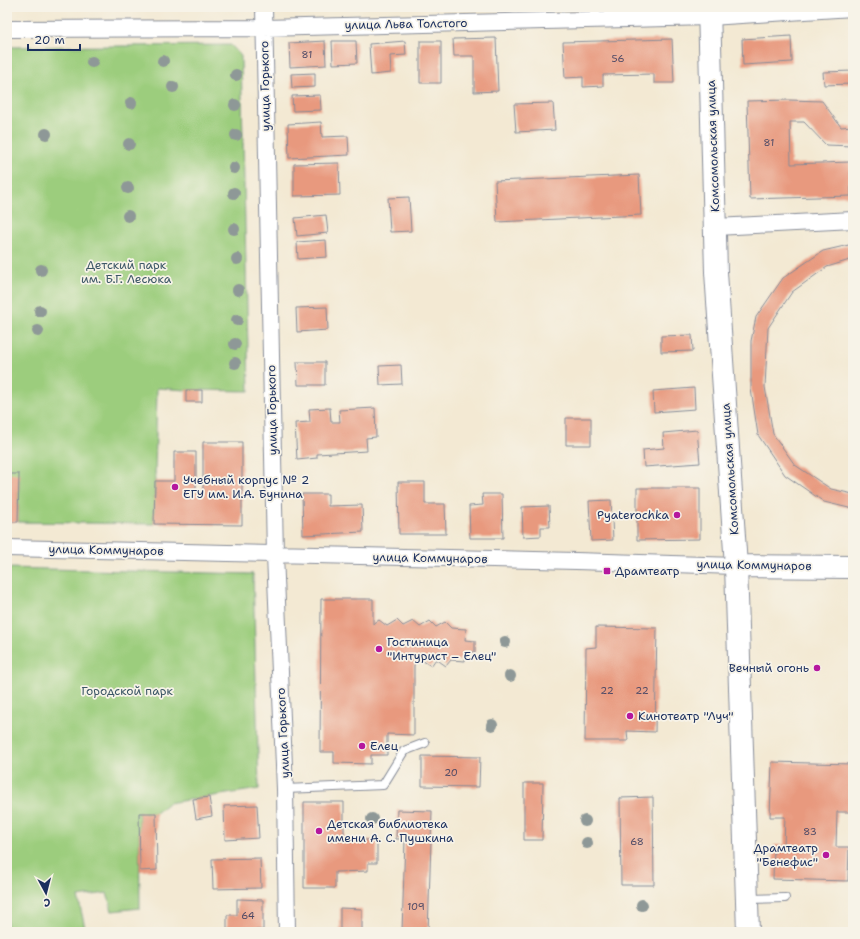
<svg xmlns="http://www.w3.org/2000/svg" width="860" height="939" font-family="'Shantell Sans',sans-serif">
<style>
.green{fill:#9ccd7d;stroke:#5c7e6e}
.building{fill:#e8997e}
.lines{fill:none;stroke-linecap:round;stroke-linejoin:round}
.lane-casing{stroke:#878c98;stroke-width:10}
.street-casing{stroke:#878c98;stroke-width:18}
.secondary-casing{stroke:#878c98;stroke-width:24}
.lane{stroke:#fff;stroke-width:8}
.street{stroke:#fff;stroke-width:16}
.secondary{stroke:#fff;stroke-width:22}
.tree{fill:#8e9897}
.poi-dot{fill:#b5179e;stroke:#f7f3e8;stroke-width:1.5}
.labels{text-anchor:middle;stroke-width:3.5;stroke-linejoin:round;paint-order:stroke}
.number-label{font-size:10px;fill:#4e4a66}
.street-label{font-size:12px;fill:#1b2f5e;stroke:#f7f3e8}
.park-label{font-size:12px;fill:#3b5666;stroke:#f7f3e8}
.poi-label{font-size:12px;fill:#1b2f5e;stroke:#f7f3e8;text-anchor:start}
</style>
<rect width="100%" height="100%" fill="#f7f3e8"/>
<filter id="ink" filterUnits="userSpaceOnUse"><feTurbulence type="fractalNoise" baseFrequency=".025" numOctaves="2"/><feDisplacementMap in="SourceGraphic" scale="8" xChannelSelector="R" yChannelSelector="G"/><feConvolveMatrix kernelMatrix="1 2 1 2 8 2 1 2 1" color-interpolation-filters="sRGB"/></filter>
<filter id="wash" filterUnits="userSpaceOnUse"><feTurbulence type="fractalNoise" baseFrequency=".012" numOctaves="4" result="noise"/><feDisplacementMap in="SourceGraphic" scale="16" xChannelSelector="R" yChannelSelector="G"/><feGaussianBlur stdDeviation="0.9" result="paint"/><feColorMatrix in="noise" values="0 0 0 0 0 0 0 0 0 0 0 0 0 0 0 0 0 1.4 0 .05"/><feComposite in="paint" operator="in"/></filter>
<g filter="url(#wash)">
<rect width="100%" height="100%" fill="#f3e9d3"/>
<path class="green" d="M231 45 241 56 249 391 186 390 157 388 154 524 18 522 19 475 7 474V47Z
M7 568 253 574 259 789 168 803 156 813H139L140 908 112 911 107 893 78 897 86 932H7Z"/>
<g id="blocks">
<path class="building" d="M791 36 792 62 743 65 742 39Z
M496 38 498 91 474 92V56H454L453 39Z
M672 39 674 83H654V74L603 75V86L583 87V77L565 78 563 42Z
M325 41 326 65 290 67 289 43Z
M332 41H356L357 63 333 64Z
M405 41 406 55 390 56 391 73 371 75 369 44Z
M420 41H441V83H420Z
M853 71V95H852L851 84 824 85 823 72Z
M315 73V87L292 88 291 74Z
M320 95 321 110 293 111 292 96Z
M789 100 822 101 841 127 852 126 853 146 826 145 804 122H790L791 164 850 162 851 196 750 199 747 101Z
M553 103 555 130 516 132 514 104Z
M321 122 322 137 348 136 349 155 289 158 288 124Z
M339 163 340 195 294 196V164Z
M639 175 641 215 497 222 495 181Z
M409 197 411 231 390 232 388 198Z
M326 215 328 233 297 236 295 218Z
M326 240 327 257 298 259 297 242Z
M853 244V259L827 267 792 292 768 328 765 387 773 434 795 465 831 489 853 494V509L824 502 785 475 758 435 751 389V341L756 317 783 278 823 251Z
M327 307 328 330 297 332 296 308Z
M692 335 693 351 661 352V336Z
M297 362H325V385H298Z
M401 365 402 384 380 385 379 366Z
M694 388 695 409 654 412 653 391Z
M186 390H202V402H186Z
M330 408 331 422H340L339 410 375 408 376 437 366 438 367 451 317 454V458L297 460 295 423 310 422 309 409Z
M566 418H591V445H566Z
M697 430 700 463 644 467 643 450 664 448 663 433Z
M203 442H242V525L154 524 155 481H174V452H196V492H203Z
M7 474H19L18 522H7Z
M398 482H425V504H445L446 534H399Z
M637 488H700V539L637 540Z
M302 494H328V506L362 505 363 532 303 535Z
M482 494H502L503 538H470L469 506 483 505Z
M611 500 613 540 591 541 589 501Z
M549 506 550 527H541V536L523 537 522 507Z
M321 599H373V624L379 620 387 626 397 620 403 626 413 621 420 627 430 621 436 627 445 622 451 628 466 629 465 640 475 641V652H466L465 661 451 660 446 666 436 659 431 666 420 659 414 665V735L387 734V755H371V764L334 763V752H320Z
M596 627 657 628 655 732 627 731 628 741H585L586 648 596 647Z
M422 756 480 757 479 787 422 786Z
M772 762 852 764 851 812H837L836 847H849L848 881 773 879 774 845H784L785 817H770Z
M524 783H543L542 840H524Z
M209 797 212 816 196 819 193 799Z
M653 797 654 885H621L620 798Z
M304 802H344V840H377V863H368V871L335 872V888H304Z
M257 805 259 838 225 840 224 806Z
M397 810 432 811 428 932H402L405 839H396Z
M139 813H156L157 870 140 871Z
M260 858 261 888 213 889 212 859Z
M237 899 263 900V930H227V915H237Z
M340 908 362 909V932H340Z"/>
</g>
</g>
<g filter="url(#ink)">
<use href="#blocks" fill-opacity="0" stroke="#878c98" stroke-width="1"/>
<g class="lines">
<defs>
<path id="lane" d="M285 789 383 785 404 751 425 743
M748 899 785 898"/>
<path id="street" d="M264 7 275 555 285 789 287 932
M7 29 264 28 710 17 853 8
M716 227 853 220
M7 548 576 561 736 566"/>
<path id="secondary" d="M709 7 716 272 736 566 748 932
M736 566 853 567"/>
</defs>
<use href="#lane" class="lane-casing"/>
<use href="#street" class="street-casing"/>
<use href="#secondary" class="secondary-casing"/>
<use href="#lane" class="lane"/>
<use href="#street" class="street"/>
<use href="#secondary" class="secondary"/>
</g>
<g class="tree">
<circle cx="163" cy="61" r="6"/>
<circle cx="92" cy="62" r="6"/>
<circle cx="236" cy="75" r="6"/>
<circle cx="173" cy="87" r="6"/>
<circle cx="131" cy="103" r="6"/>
<circle cx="235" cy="105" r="6"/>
<circle cx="46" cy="134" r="6"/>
<circle cx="236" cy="135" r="6"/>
<circle cx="129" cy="144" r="6"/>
<circle cx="234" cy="168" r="6"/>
<circle cx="128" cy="188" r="6"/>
<circle cx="234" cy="193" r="6"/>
<circle cx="128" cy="216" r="6"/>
<circle cx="234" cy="229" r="6"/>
<circle cx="237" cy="259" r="6"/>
<circle cx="41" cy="270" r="6"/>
<circle cx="238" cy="290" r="6"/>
<circle cx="40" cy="311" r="6"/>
<circle cx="237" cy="320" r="6"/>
<circle cx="38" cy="331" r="6"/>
<circle cx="235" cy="344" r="6"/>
<circle cx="235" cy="363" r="6"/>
<circle cx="505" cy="642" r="6"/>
<circle cx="510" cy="676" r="6"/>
<circle cx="492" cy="725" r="6"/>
<circle cx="372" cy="819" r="6"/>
<circle cx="585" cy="821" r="6"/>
<circle cx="587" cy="843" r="6"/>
<circle cx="642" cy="905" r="6"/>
</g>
</g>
<g class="poi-dot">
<circle cx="175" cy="487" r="4"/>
<circle cx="677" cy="515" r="4"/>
<rect x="603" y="567" width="8" height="8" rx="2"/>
<circle cx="379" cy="649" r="4"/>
<circle cx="817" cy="668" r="4"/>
<circle cx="630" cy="716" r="4"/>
<circle cx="362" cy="746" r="4"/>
<circle cx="319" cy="831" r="4"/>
<circle cx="826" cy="855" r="4"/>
</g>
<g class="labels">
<g class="number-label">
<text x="307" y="58">81</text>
<text x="618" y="62">56</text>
<text x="769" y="146">81</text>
<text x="607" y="694">22</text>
<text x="642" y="694">22</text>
<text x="451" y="776">20</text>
<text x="810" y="835">83</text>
<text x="637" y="845">68</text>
<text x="416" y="910">109</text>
<text x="248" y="919">64</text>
</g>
<g class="street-label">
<text transform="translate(406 24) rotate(-1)" y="4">улица Льва Толстого</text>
<text transform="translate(265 86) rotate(-91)" y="4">улица Горького</text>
<text transform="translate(713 146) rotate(-92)" y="4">Комсомольская улица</text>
<text transform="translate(272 410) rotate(-91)" y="4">улица Горького</text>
<text transform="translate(730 469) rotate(-94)" y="4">Комсомольская улица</text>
<text transform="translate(106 550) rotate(1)" y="4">улица Коммунаров</text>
<text transform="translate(430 558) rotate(1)" y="4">улица Коммунаров</text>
<text transform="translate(754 565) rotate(1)" y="4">улица Коммунаров</text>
<text transform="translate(283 733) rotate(-93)" y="4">улица Горького</text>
</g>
<g class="park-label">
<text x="126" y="269">Детский парк<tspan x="126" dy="14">им. Б.Г. Лесюка</tspan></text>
<text x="127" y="695">Городской парк</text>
</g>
<g class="poi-label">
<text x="183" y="484">Учебный корпус № 2<tspan x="183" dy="14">ЕГУ им. И.А. Бунина</tspan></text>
<text x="669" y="519" text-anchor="end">Pyaterochka</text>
<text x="615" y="575">Драмтеатр</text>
<text x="387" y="646">Гостиница<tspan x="387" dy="14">"Интурист – Елец"</tspan></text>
<text x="809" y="672" text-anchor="end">Вечный огонь</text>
<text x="638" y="720">Кинотеатр "Луч"</text>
<text x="370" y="750">Елец</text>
<text x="327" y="828">Детская библиотека<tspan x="327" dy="14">имени А. С. Пушкина</tspan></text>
<text x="818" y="852" text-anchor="end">Драмтеатр<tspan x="818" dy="14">"Бенефис"</tspan></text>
</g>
</g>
<rect width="860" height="939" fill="none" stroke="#f7f3e8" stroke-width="24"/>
<g transform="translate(46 893) rotate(173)" stroke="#f7f3e8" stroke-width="3" paint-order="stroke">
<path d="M0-3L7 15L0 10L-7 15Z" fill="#1b2f5e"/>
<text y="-6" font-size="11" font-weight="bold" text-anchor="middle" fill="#1b2f5e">С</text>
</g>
<path d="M28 44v6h52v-6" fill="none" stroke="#1b2f5e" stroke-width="2"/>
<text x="34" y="44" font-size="12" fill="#1b2f5e" stroke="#f7f3e8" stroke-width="3" paint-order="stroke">20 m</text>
</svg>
